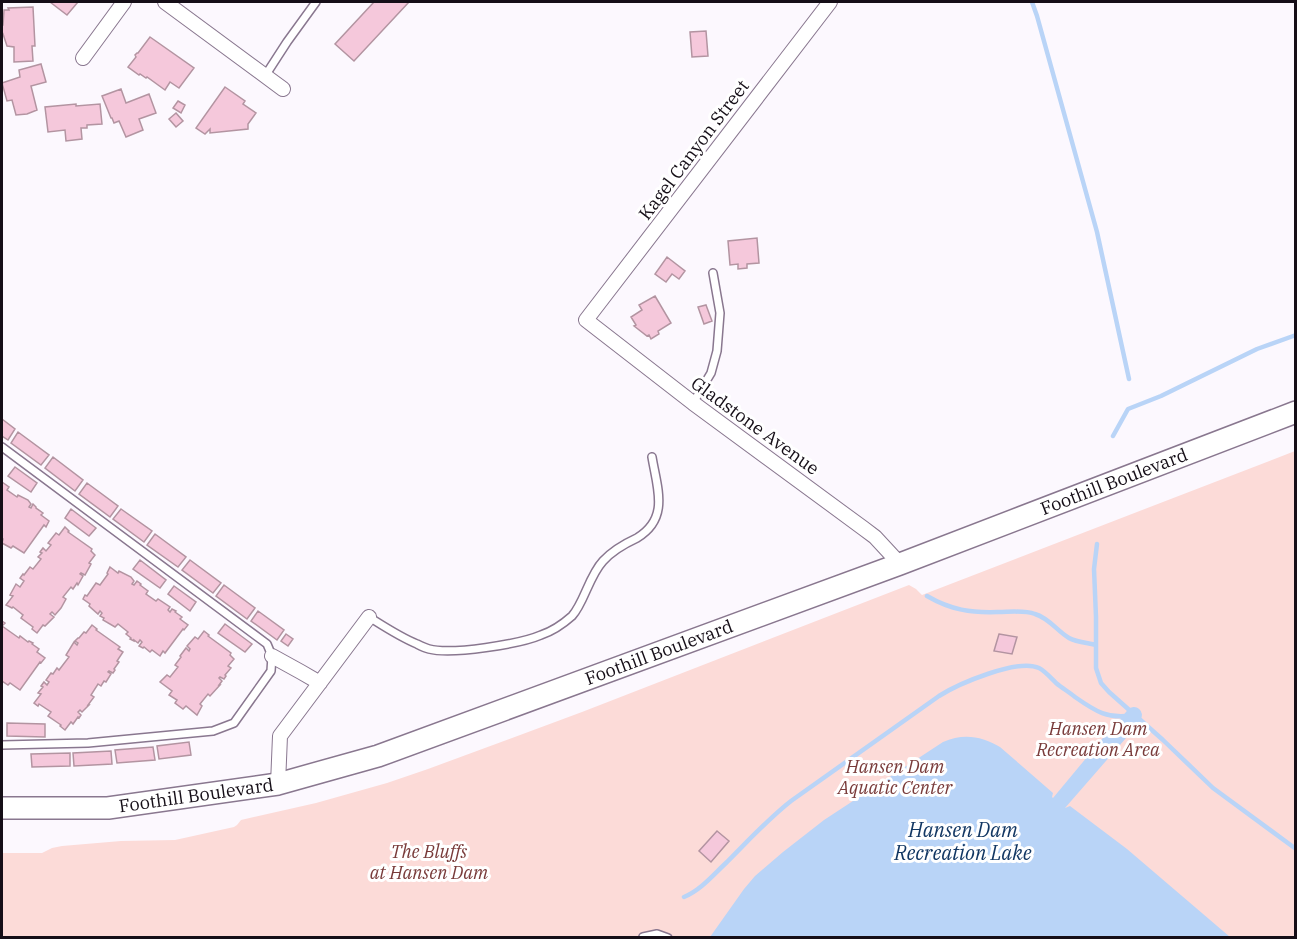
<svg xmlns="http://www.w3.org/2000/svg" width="1297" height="939" font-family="'IBM Plex Serif',serif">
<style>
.green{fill:#fcdbd8}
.water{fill:#b9d4f7}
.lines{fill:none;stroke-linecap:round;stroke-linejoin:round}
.stream{stroke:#b9d4f7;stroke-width:4.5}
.canal{stroke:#b9d4f7;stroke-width:16}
.building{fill:#f5c8db;stroke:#b394a1;stroke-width:1.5}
.service-casing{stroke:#89778f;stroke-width:10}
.minor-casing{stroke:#89778f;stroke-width:16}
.primary-casing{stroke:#89778f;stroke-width:24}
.service{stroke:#fff;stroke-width:7}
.minor{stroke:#fff;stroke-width:14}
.primary{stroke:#fff;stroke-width:21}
.labels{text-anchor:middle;stroke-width:6;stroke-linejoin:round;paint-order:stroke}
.street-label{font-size:18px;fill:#150e17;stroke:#fff}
.park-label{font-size:18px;font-style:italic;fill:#793b3a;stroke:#fff}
.water-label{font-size:20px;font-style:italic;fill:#123763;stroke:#fff}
</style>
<rect width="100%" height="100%" fill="#fcf8fe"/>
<path class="green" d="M1295 451V937L2 938V853H42L52 848 62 846 121 841 175 840 234 827 237 825 241 820 316 803 387 783 428 769 582 712 909 585 916 589 922 595Z"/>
<path class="water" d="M1112 727 1126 738 1065 808 1070 806 1127 849 1230 937H710L744 889 755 876 783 852 824 820 943 742C963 733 982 736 1000 747L1053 793 1052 797 1053 798Z"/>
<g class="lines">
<path class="stream" d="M1032 2 1037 16 1097 232 1129 379
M1113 436 1128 409 1161 396 1257 349 1296 335
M1097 544 1094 569 1096 617V668L1101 683 1109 692 1163 740 1213 788 1296 849
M927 596C951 610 971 613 998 612 1010 612 1024 610 1035 614 1049 618 1057 631 1069 638 1076 642 1088 643 1096 645
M684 897C701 890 713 875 727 862 748 841 768 819 791 801L939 696C958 684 1018 658 1039 668 1045 671 1051 678 1056 683 1062 688 1069 692 1075 697 1095 711 1108 720 1134 715"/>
<path class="canal" d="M1105 749 1134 715"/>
</g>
<path class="building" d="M50 2H78L67 15Z
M374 2H409L354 61 335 44Z
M33 7 35 46H32L33 61 14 62V47L7 46 3 34 2 35V25H3L4 10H9L8 8Z
M706 31 708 56 692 57 690 32Z
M150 37 194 68 179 88 170 82 165 90 147 77 146 78 140 74 139 75 128 67 136 57 135 55 137 53H138Z
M41 64 46 82 31 86 37 110 27 114 16 115 12 100 7 101 2 83 20 77 19 70Z
M225 87 245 101 243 104 256 113 248 124V129L210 133V129L205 134 196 128Z
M121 89 126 103 149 94 156 113 139 119 143 130 126 137 119 121 114 123 112 118H111L102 96Z
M178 101 185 105 181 113 173 108Z
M76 104V106L100 104 102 124 87 125V128H81L82 139 66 141 65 130 48 132 45 107Z
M176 113 183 121 176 127 169 119Z
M757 238 759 263 747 264V268L738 269V264L730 265 728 241Z
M667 257 685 271 679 279 672 274 666 282 655 274Z
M655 296 671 323 658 331 659 334 651 339 649 335 647 336 634 326 636 325 631 317 642 310 639 305Z
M706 305 712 321 704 324 698 307Z
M2 419 15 429 8 440 2 436Z
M18 432 49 455 41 465 11 443Z
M53 457 83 480 75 491 45 468Z
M15 467 37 483 31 492 8 476Z
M2 482 9 487 7 490 17 497 18 495 28 500 31 504 29 507 31 508 33 504 36 507V508L43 513 41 515 49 521 46 527 44 525 24 553 13 546 11 548 2 543 3 539 2 538Z
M87 483 118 506 110 517 79 494Z
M71 509 96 528 89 536 65 518Z
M121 509 152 531 144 542 113 519Z
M65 527 69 531 68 532 92 549 91 551 95 555 89 563 91 564 85 575 81 573 80 574 83 576 78 585 77 583 73 589 71 587 63 597 66 599 61 608 55 615 52 612 50 614 54 617 45 626 43 625 37 633 32 629 33 627 21 618 23 615 13 607 12 608 6 605 13 596 10 595 16 584 20 587 24 581 20 578 23 574 24 575 30 567 33 569 41 559 38 557 42 553 40 552 43 548 46 551 51 545 48 543 56 533 59 535Z
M155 534 186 557 178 567 147 545Z
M140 560 166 580 160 588 133 569Z
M190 560 221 583 213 593 182 570Z
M110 567 118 573 119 571 131 577 134 581 132 584 134 585 137 581 141 584 140 585 148 591 146 594 156 601 158 599 170 607 168 610 170 612 172 609 176 611 175 612 182 617 180 619 188 625 184 630 183 629 165 653 163 651 160 656 152 650 150 652 144 647 143 648 139 646 142 642 140 640 138 643 134 640V641L130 639 131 638 126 634 128 632 118 624 115 627 103 620 104 618 100 616 102 613 100 611 98 614 89 606 90 604 83 599 85 595 87 596 96 583 100 585 108 574 107 573Z
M224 585 255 608 247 619 216 596Z
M174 586 196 602 190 611 168 594Z
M258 611 284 630 277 640 251 621Z
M2 621 5 623 2 626 19 638 20 636 28 642 29 641 33 643 32 644 39 649 37 652 45 658 41 663 40 662 20 690 10 683 8 685 2 681Z
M225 624 252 644 245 652 218 633Z
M92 625 97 629 96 630 120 647 118 649 123 652 117 661 119 662 114 669 115 670 113 673 109 671 108 672 111 674 106 682 104 681 101 686 98 684 91 695 94 697 88 705H89L82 712 80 710 78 712 81 715 79 718 78 717 73 724 71 722 65 730 60 726 61 725 48 716 51 712 39 704 38 706 34 703 41 694 38 693 43 687 41 686 44 682 47 685 49 682 46 680 51 673 53 674 57 668 59 670 69 657 66 655 74 642 77 645 78 643 75 641 78 638H79L84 632 86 633Z
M204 631 209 635 208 636 231 653 230 655 234 659 228 666 231 668 225 675 226 676 224 679 220 677 219 678 222 681 219 685H220L210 696 208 694 200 704 202 706 197 715 186 706 183 709 175 703 177 700 169 695 172 691 160 682 167 675 170 677 178 667 175 665 181 657 180 656 186 648 189 651 190 649 187 646 195 637 198 639Z
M286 634 293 639 288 646 281 641Z
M999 634 1017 637 1012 654 994 651Z
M7 723 45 724V737L7 736Z
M189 742 191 755 159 759 157 746Z
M153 747 155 760 117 763 115 750Z
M111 751 112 764 74 766 73 753Z
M70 753V766L32 767 31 754Z
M717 831 729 841 711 862 699 851Z"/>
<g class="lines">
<defs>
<path id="service" d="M265 76 287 42 316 2
M693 403 711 373 717 351 720 313 713 273
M2 447 267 644 272 656 271 671 234 723 213 731 88 743 2 745
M369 617C385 627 400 637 417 644 421 646 425 648 429 649 452 655 520 644 541 635 553 631 563 624 572 616 584 603 589 576 603 561 613 550 624 544 637 538 670 518 657 488 652 457
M643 937 657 934 668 938"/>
<path id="minor" d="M165 2 283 89
M830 2 586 320 693 403 863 528 875 537 900 564
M83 58 124 2
M272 656 301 672 320 683
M278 784 280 736 369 617"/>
<g id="primary">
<path id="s1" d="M2 808H108L278 784 378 756 900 564 1296 412"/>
</g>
</defs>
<use href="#service" class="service-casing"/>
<use href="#minor" class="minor-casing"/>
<use href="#primary" class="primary-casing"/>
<use href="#service" class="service"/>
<use href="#minor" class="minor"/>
<use href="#primary" class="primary"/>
</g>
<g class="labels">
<g class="street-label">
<text transform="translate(694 150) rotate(-53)" y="6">Kagel Canyon Street</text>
<text transform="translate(755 426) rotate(36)" y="6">Gladstone Avenue</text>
<text dy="6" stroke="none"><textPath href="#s1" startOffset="1167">Foothill Boulevard</textPath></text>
<text dy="6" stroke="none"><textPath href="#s1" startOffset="681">Foothill Boulevard</textPath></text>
<text dy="6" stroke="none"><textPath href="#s1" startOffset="195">Foothill Boulevard</textPath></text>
</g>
<g class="park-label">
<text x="1098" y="735">Hansen Dam<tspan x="1098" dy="21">Recreation Area</tspan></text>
<text x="895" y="773">Hansen Dam<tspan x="895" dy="21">Aquatic Center</tspan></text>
<text x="429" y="858">The Bluffs<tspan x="429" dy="21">at Hansen Dam</tspan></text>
</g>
<g class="water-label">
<text x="963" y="837">Hansen Dam<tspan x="963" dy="23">Recreation Lake</tspan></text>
</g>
</g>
<rect width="1297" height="939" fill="none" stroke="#150e17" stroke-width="6"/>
</svg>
